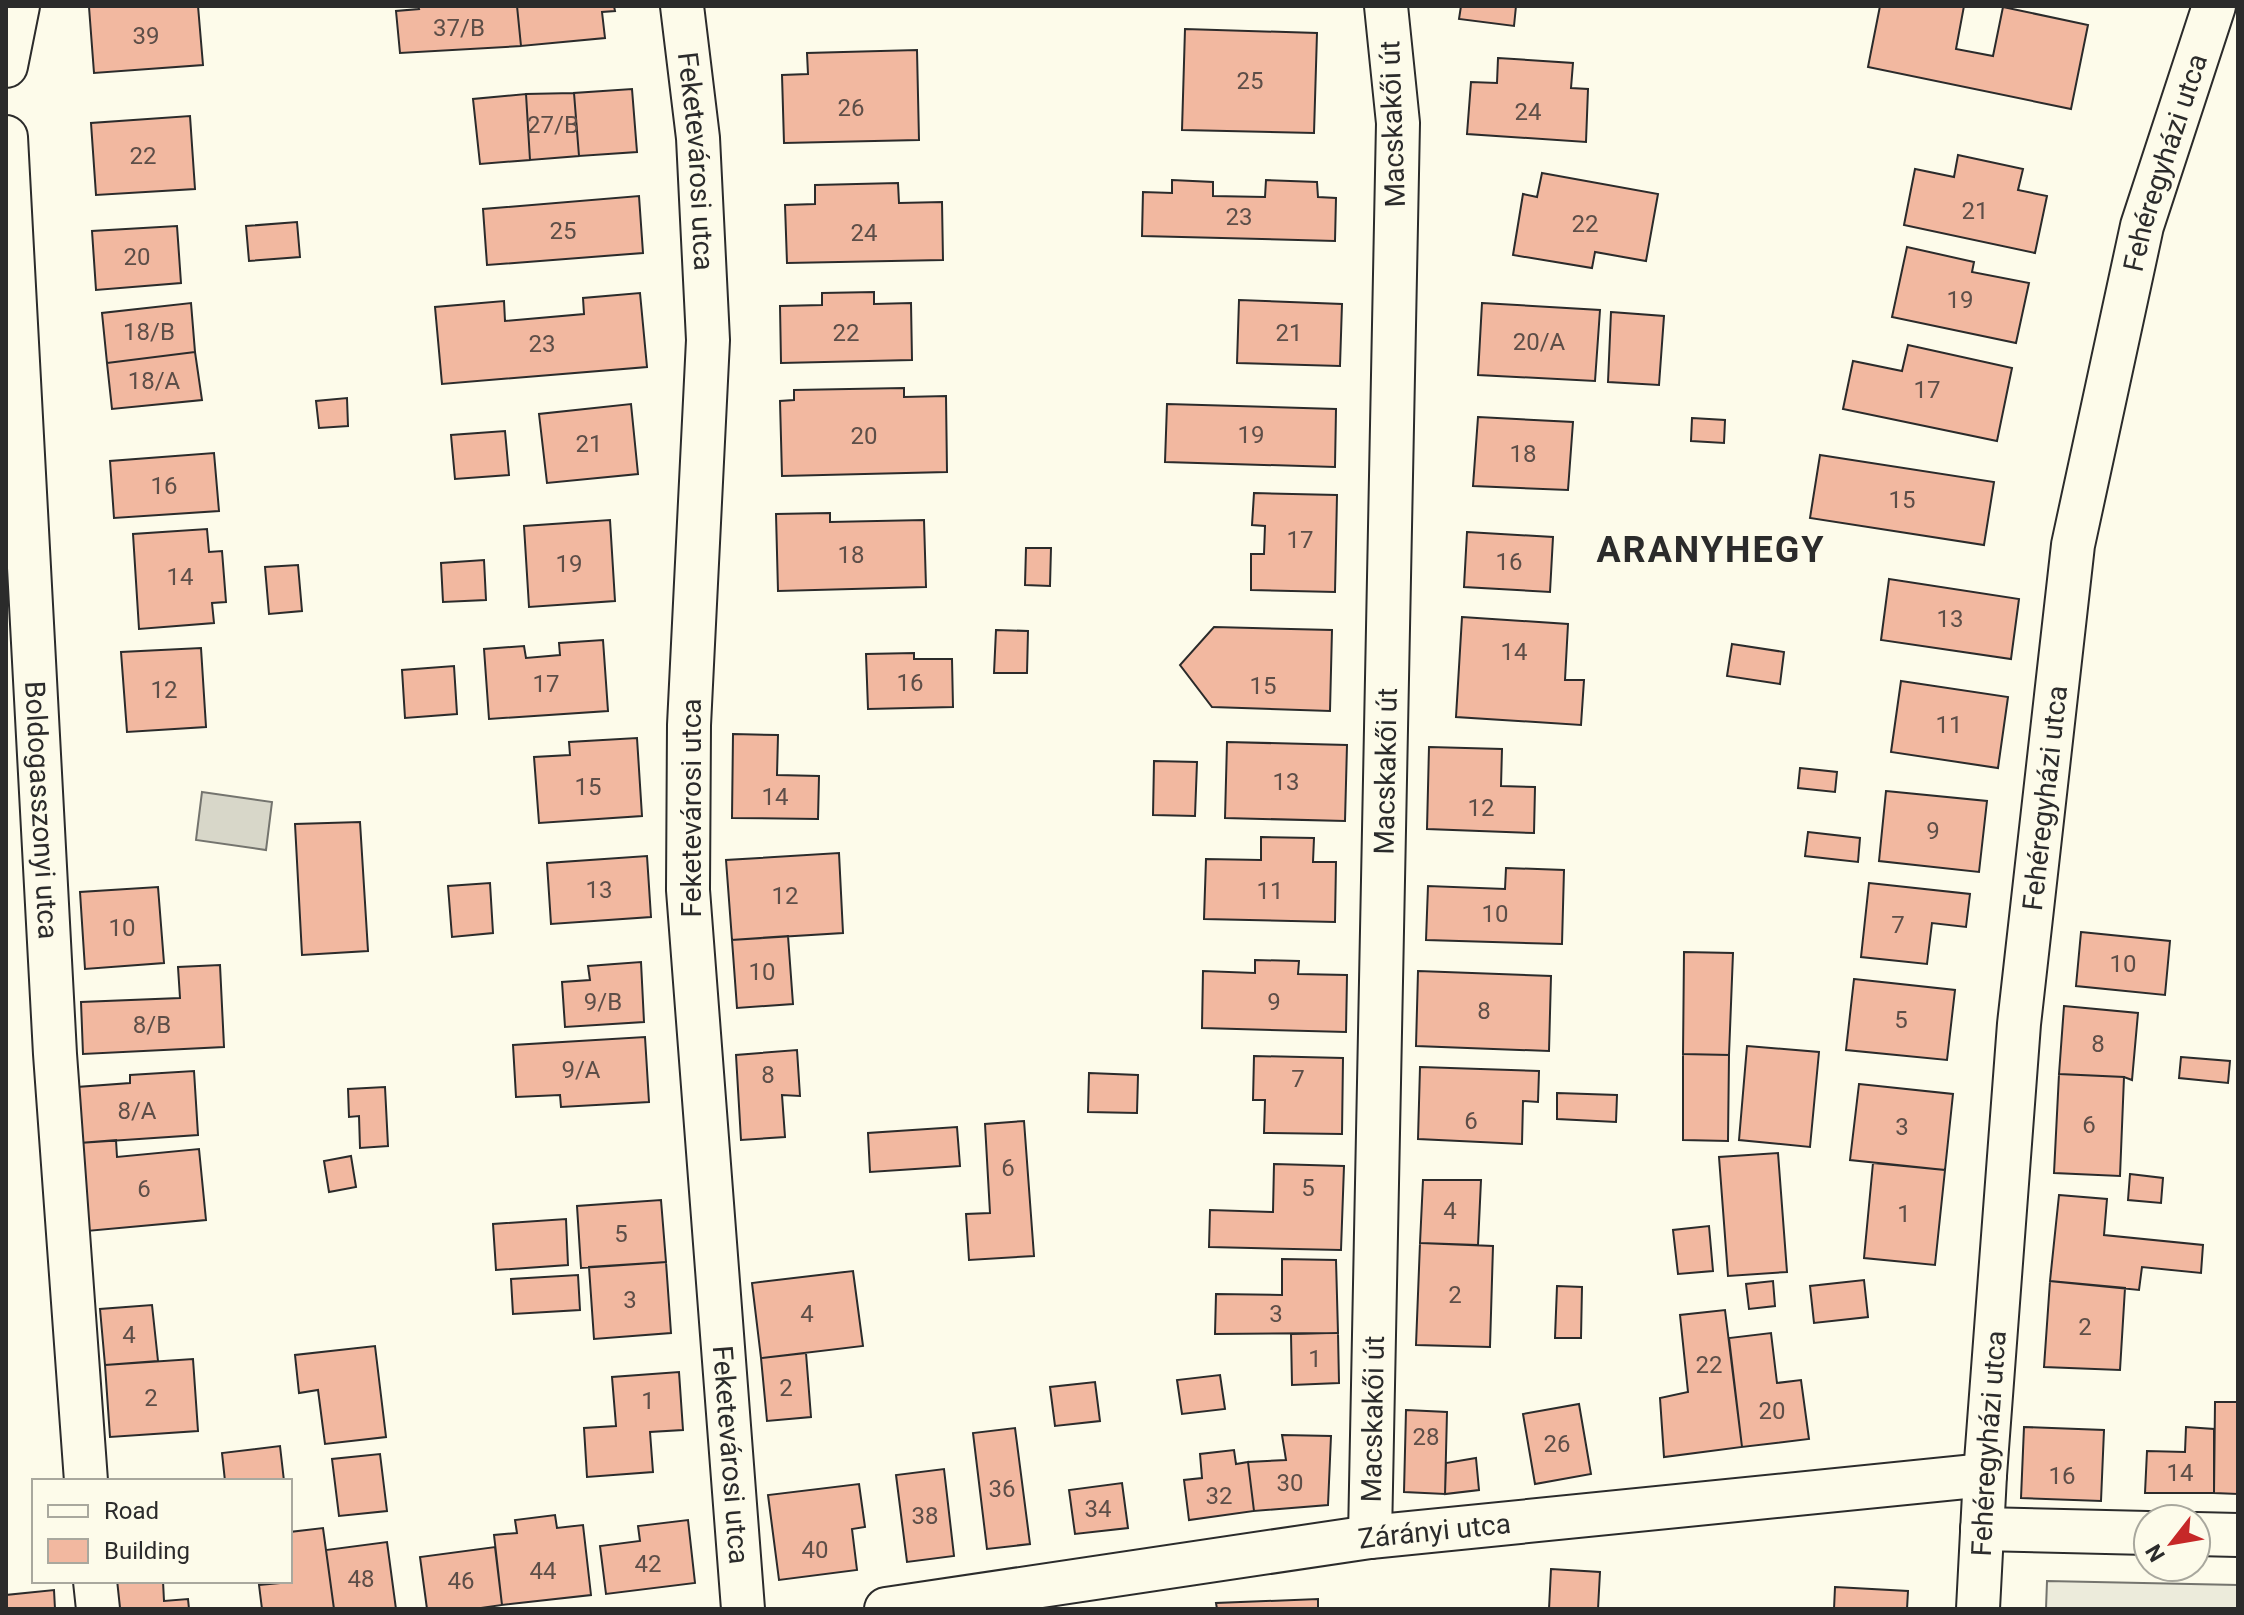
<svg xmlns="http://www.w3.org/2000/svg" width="2244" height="1615" font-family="Roboto,sans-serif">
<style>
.green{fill:#ecebdb;stroke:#74746e;stroke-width:2}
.water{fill:#d8d7c9;stroke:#74746e;stroke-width:2}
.building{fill:#f2b8a0;stroke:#2b2b2b;stroke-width:2}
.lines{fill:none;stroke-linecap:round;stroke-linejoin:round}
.minor-casing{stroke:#2b2b2b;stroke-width:46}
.minor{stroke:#fdfbea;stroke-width:42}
.labels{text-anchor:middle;stroke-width:6;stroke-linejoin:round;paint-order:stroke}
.number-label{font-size:24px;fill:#5d4e48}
.street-label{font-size:28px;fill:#2b2b2b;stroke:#fdfbea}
.district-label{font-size:36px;font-weight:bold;letter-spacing:2px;fill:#2b2b2b;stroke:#fdfbea}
</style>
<rect width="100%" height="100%" fill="#fdfbea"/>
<path class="green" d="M2047 1581 2238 1585V1609H2046Z"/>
<path class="water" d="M202 792 272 802 266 850 196 840Z"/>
<path class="building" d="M198 6 203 65 94 73 89 7Z
M418 6H517L521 46 400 53 396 11 419 9Z
M517 6H614L615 11 602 12 605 38 521 46Z
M1461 6H1516L1514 26 1459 19Z
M1880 6H1964L1956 49 1993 56 2003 7 2088 25 2071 109 1868 67Z
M1185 29 1317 33 1314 133 1182 130Z
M917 50 919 140 784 143 782 75 808 74 807 53Z
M1498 58 1573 63 1571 88 1588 89 1586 142 1467 134 1471 82 1497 83Z
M632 89 637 152 579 156 574 93Z
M574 93 579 156 530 160 526 94Z
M526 94 530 160 480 164 473 99Z
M190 116 195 189 96 195 91 123Z
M1958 155 2023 169 2018 190 2047 196 2035 253 1904 225 1915 169 1954 177Z
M1542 173 1658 194 1646 261 1595 252 1592 268 1513 255 1523 194 1537 197Z
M1172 180 1213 182V196L1265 197 1266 180 1317 182 1318 197 1336 198 1335 241 1142 236 1143 192 1172 193Z
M898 183 899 203 942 202 943 260 787 263 785 205 815 204V185Z
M639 196 643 253 487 265 483 209Z
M297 222 300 257 249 261 246 226Z
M177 226 181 283 96 290 92 231Z
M1907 247 1974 262 1972 272 2029 283 2016 343 1892 317Z
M874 292V304L911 303 912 360 781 363 780 306 822 305V293Z
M640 293 647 367 442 384 435 307 504 301 505 321 584 314 583 298Z
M1239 300 1342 304 1340 366 1237 363Z
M191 303 195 352 107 363 102 313Z
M1482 303 1600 310 1595 381 1478 375Z
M1611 312 1664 316 1659 385 1608 382Z
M1908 345 2012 368 1997 441 1843 409 1853 361 1902 371Z
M195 352 202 400 112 409 107 363Z
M904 388V397L946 396 947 472 782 476 780 401 794 400V390Z
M347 398 348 426 319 428 316 401Z
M631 404 638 474 547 483 539 414Z
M1167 404 1336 409 1335 467 1165 462Z
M1478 417 1573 422 1568 490 1473 486Z
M1692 418 1725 420 1724 443 1691 441Z
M505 431 509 475 455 479 451 435Z
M214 453 219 511 114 518 110 461Z
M1820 455 1994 482 1984 545 1810 518Z
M1254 493 1337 495 1335 592 1251 590V554H1264L1265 526 1252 525Z
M830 513V522L924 520 926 587 778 591 776 514Z
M610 520 615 601 529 607 524 526Z
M207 529 209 552 222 551 226 602 212 603 214 623 139 629 133 534Z
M1467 532 1553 537 1550 592 1464 587Z
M1026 548H1051L1050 586 1025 585Z
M484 560 486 600 443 602 441 563Z
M298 565 302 611 269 614 265 567Z
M1889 579 2019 599 2011 659 1881 640Z
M1462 617 1568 624 1565 680H1584L1581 725 1456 717Z
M1214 627 1332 630 1330 711 1212 707 1180 665Z
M996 630 1028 631 1027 673H994Z
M603 640 608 711 489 719 484 649 524 646 526 658 560 655 559 643Z
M1732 644 1784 652 1780 684 1727 676Z
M201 648 206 727 127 732 121 652Z
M914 653V659H952L953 707 868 709 866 654Z
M454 666 457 714 405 718 402 670Z
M1901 681 2008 697 1998 768 1891 752Z
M733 734 778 735 777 775 819 776 818 819 732 818Z
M637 738 642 816 539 823 534 757 570 755 569 742Z
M1227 742 1347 745 1345 821 1225 818Z
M1429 747 1502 749 1501 786 1535 787 1534 833 1427 829Z
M1154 761 1197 762 1195 816 1153 815Z
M1800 768 1837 772 1835 792 1798 788Z
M1886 791 1987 801 1979 872 1879 861Z
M360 822 368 951 302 955 295 824Z
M1808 832 1860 838 1858 862 1805 856Z
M1261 837 1314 838 1313 862H1336L1335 922 1204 919 1206 859 1261 860Z
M839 853 843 933 732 940 726 860Z
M647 856 651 917 551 924 547 863Z
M1506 868 1564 870 1562 944 1426 940 1428 886 1505 889Z
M490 883 493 933 452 937 448 886Z
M1869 883 1970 894 1966 927 1932 923 1927 964 1861 957Z
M158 887 164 963 85 969 80 892Z
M2081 932 2170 941 2165 995 2076 986Z
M788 936 793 1004 737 1008 732 940Z
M1684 952 1733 953 1729 1055 1683 1054Z
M1255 960 1299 961 1298 974 1347 975 1346 1032 1202 1028 1203 971 1255 973Z
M641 962 644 1022 565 1027 562 982 590 980 588 966Z
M220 965 224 1047 83 1054 81 1002 180 998 178 967Z
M1418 971 1551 976 1549 1051 1416 1046Z
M1854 979 1955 990 1947 1060 1846 1050Z
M2064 1006 2138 1013 2132 1080 2124 1077 2059 1074Z
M645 1037 649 1102 561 1107 560 1095 516 1097 513 1045Z
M1747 1046 1819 1052 1810 1147 1739 1140Z
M797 1050 800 1096 782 1095 785 1137 741 1140 736 1055Z
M1683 1054 1729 1055 1728 1141 1683 1140Z
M1254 1056 1343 1058 1342 1134 1264 1133 1265 1100H1253Z
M2181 1057 2230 1061 2228 1083 2179 1078Z
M1420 1067 1539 1071 1538 1102 1523 1101 1522 1144 1418 1139Z
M194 1071 198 1135 80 1143 77 1087 130 1083V1075Z
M1089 1073 1138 1075 1137 1113 1088 1112Z
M2059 1074 2124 1077 2120 1176 2054 1173Z
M1859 1084 1953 1094 1945 1170 1850 1160Z
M385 1087 388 1146 360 1148 359 1116 349 1117 348 1089Z
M1557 1093 1617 1095 1616 1122 1557 1119Z
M1024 1121 1034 1256 969 1260 966 1214 990 1213 985 1124Z
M957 1127 960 1166 870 1172 868 1133Z
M116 1140 117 1157 199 1149 206 1220 87 1231 80 1143Z
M1778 1153 1787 1272 1728 1276 1719 1157Z
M351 1156 356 1187 329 1192 324 1161Z
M1873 1163 1945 1170 1935 1265 1864 1258Z
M1274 1164 1344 1166 1341 1250 1209 1247 1210 1210 1273 1212Z
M2130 1174 2163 1178 2161 1203 2128 1200Z
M1423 1180H1481L1478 1245 1420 1243Z
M2059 1195 2107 1199 2104 1235 2203 1245 2201 1273 2142 1267 2139 1290 2050 1281Z
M661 1200 666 1262 581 1268 577 1206Z
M566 1219 568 1265 496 1270 493 1224Z
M1709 1226 1713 1271 1678 1274 1673 1230Z
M1420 1243 1493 1246 1490 1347 1416 1345Z
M1282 1259 1336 1260 1338 1333 1215 1334 1216 1294 1282 1295Z
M666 1262 671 1333 594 1339 589 1267Z
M853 1271 863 1346 761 1358 752 1283Z
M578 1275 580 1310 513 1314 511 1279Z
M1864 1280 1868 1317 1814 1323 1810 1286Z
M1773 1281 1775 1306 1749 1309 1746 1284Z
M2050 1281 2125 1288 2120 1370 2044 1367Z
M1557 1286 1582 1287 1581 1338H1555Z
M152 1305 158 1361 105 1365 100 1309Z
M1725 1310 1742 1447 1664 1457 1660 1398 1688 1392 1680 1315Z
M1338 1333 1339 1383 1292 1385 1291 1334Z
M1771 1333 1777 1383 1801 1380 1809 1439 1742 1447 1729 1338Z
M375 1346 386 1437 325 1444 318 1390 299 1393 295 1355Z
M806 1353 811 1417 767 1421 761 1358Z
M193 1359 198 1431 110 1437 105 1365Z
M679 1372 683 1430 650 1432 653 1472 587 1477 584 1428 616 1426 612 1377Z
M1220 1375 1225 1409 1182 1414 1177 1380Z
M1095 1382 1100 1421 1055 1426 1050 1387Z
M2215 1402H2238V1494L2214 1493Z
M1579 1404 1591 1474 1535 1484 1523 1414Z
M1406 1410 1447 1412 1445 1494 1404 1492Z
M2024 1427 2104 1430 2101 1501 2021 1498Z
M2186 1427 2214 1429V1493H2145L2147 1451 2185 1452Z
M1015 1428 1030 1544 987 1549 973 1433Z
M1282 1435 1331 1436 1328 1505 1254 1511 1248 1462 1286 1460Z
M280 1446 284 1481H225L222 1453Z
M1234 1450 1236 1464 1248 1462 1254 1511 1189 1520 1184 1480 1202 1478 1200 1454Z
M380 1454 387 1511 339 1516 332 1459Z
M1476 1458 1479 1490 1445 1494 1446 1463Z
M944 1469 954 1556 907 1562 896 1475Z
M1122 1483 1128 1528 1075 1534 1069 1490Z
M859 1484 865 1527 852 1529 857 1570 779 1580 768 1495Z
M555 1515 557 1528 583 1525 591 1595 502 1605 494 1535 517 1533 515 1520Z
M688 1520 695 1583 606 1594 600 1546 640 1541 638 1526Z
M323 1528 334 1609H262L259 1585 290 1582V1532Z
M387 1542 396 1609H334L326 1550Z
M495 1547 502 1605 474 1609H427L420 1557Z
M1551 1569 1600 1572 1598 1609H1549Z
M114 1581H163L164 1601 188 1599 189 1609H116Z
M1835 1587 1908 1591 1907 1609H1834Z
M54 1590 55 1609H6V1595Z
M1318 1599V1609H1217L1216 1603Z"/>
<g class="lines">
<defs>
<g id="minor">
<path id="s1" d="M682 6 698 138 708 340 689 725 688 890 743 1609"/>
<path d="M6 66 18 6"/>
<path id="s2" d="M6 137 55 1054 86 1481"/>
<path d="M1982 1529 2148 1533"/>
<path d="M2196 1534 2238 1535"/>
<path id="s3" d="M1370 1537 1398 123 1386 6"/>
<path d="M95 1581 98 1609"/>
<path id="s4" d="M886 1609 1370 1537 1985 1475"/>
<path id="s5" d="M1978 1609 1985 1475 2019 1024 2073 545 2142 226 2214 6"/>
</g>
</defs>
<use href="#minor" class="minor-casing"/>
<use href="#minor" class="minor"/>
</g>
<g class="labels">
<g class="number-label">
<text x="459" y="36">37/B</text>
<text x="146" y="44">39</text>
<text x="1250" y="89">25</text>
<text x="851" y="116">26</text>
<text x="1528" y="120">24</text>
<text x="553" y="133">27/B</text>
<text x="143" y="164">22</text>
<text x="1975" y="219">21</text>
<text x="1239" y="225">23</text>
<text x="1585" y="232">22</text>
<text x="563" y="239">25</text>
<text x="864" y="241">24</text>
<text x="137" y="265">20</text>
<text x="1960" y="308">19</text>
<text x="149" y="340">18/B</text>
<text x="846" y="341">22</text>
<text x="1289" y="341">21</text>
<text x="1539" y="350">20/A</text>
<text x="542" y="352">23</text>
<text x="154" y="389">18/A</text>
<text x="1927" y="398">17</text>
<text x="1251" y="443">19</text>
<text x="864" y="444">20</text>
<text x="589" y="452">21</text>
<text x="1523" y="462">18</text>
<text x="164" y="494">16</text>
<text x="1902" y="508">15</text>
<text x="1300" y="548">17</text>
<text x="851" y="563">18</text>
<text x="1509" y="570">16</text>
<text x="569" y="572">19</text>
<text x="180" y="585">14</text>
<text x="1950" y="627">13</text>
<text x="1514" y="660">14</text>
<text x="910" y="691">16</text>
<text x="546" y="692">17</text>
<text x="1263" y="694">15</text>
<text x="164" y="698">12</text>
<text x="1949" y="733">11</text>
<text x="1286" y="790">13</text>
<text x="588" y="795">15</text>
<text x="775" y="805">14</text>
<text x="1481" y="816">12</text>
<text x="1933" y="839">9</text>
<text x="599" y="898">13</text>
<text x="1270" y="899">11</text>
<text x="785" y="904">12</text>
<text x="1495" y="922">10</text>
<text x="1898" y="933">7</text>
<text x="122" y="936">10</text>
<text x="2123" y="972">10</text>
<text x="762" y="980">10</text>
<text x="603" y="1010">9/B</text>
<text x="1274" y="1010">9</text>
<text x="1484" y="1019">8</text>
<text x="1901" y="1028">5</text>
<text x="152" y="1033">8/B</text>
<text x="2098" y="1052">8</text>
<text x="581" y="1078">9/A</text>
<text x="768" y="1083">8</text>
<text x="1298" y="1087">7</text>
<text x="137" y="1119">8/A</text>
<text x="1471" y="1129">6</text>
<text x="2089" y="1133">6</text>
<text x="1902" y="1135">3</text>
<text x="1008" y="1176">6</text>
<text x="1308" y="1196">5</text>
<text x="144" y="1197">6</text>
<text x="1450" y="1219">4</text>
<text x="1904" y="1222">1</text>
<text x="621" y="1242">5</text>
<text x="1455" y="1303">2</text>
<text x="630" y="1308">3</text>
<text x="807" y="1322">4</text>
<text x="1276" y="1322">3</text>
<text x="2085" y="1335">2</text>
<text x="129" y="1343">4</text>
<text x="1315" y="1367">1</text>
<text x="1709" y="1373">22</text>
<text x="786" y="1396">2</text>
<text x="151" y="1406">2</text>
<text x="648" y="1409">1</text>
<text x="1772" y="1419">20</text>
<text x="1426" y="1445">28</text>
<text x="1557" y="1452">26</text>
<text x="2180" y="1481">14</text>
<text x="2062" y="1484">16</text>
<text x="1290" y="1491">30</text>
<text x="1002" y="1497">36</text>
<text x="1219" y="1504">32</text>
<text x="1098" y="1517">34</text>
<text x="925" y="1524">38</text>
<text x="815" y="1558">40</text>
<text x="648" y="1572">42</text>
<text x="543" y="1579">44</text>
<text x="361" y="1587">48</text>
<text x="461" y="1589">46</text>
</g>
<g class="street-label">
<text transform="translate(1392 124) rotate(-92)" y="10">Macskakői út</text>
<text dy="10" stroke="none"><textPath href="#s1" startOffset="156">Feketevárosi utca</textPath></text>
<text dy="10" stroke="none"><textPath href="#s5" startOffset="1462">Fehéregyházi utca</textPath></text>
<text dy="10" stroke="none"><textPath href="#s3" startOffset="766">Macskakői út</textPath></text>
<text dy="10" stroke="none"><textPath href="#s5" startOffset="814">Fehéregyházi utca</textPath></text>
<text transform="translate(691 808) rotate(-90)" y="10">Feketevárosi utca</text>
<text dy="10" stroke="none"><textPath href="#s2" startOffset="674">Boldogasszonyi utca</textPath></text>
<text dy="10" stroke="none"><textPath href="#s3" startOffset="118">Macskakői út</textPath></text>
<text dy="10" stroke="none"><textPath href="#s5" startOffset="166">Fehéregyházi utca</textPath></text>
<text dy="10" stroke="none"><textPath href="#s1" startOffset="1452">Feketevárosi utca</textPath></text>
<text dy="10" stroke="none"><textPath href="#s4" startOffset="554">Zárányi utca</textPath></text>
</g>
<g class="district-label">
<text x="1711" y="562">ARANYHEGY</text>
</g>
</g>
<rect width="2244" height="1615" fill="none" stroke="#2b2b2b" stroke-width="16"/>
<rect x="32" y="1479" width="260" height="104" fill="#fdfbea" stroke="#a9a89e" stroke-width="2"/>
<rect x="48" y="1505" width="40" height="12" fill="#fdfbea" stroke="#a9a89e" stroke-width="2"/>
<text x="104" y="1519" font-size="24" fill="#2b2b2b">Road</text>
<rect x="48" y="1539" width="40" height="24" fill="#f2b8a0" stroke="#a9a89e" stroke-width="2"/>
<text x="104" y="1559" font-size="24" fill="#2b2b2b">Building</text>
<g transform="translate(2172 1543) rotate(239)"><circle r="38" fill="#fdfbea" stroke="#a9a89e" stroke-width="2"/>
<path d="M0-6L14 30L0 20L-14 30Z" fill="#c62828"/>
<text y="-12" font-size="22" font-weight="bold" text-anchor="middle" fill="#2b2b2b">N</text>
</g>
</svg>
